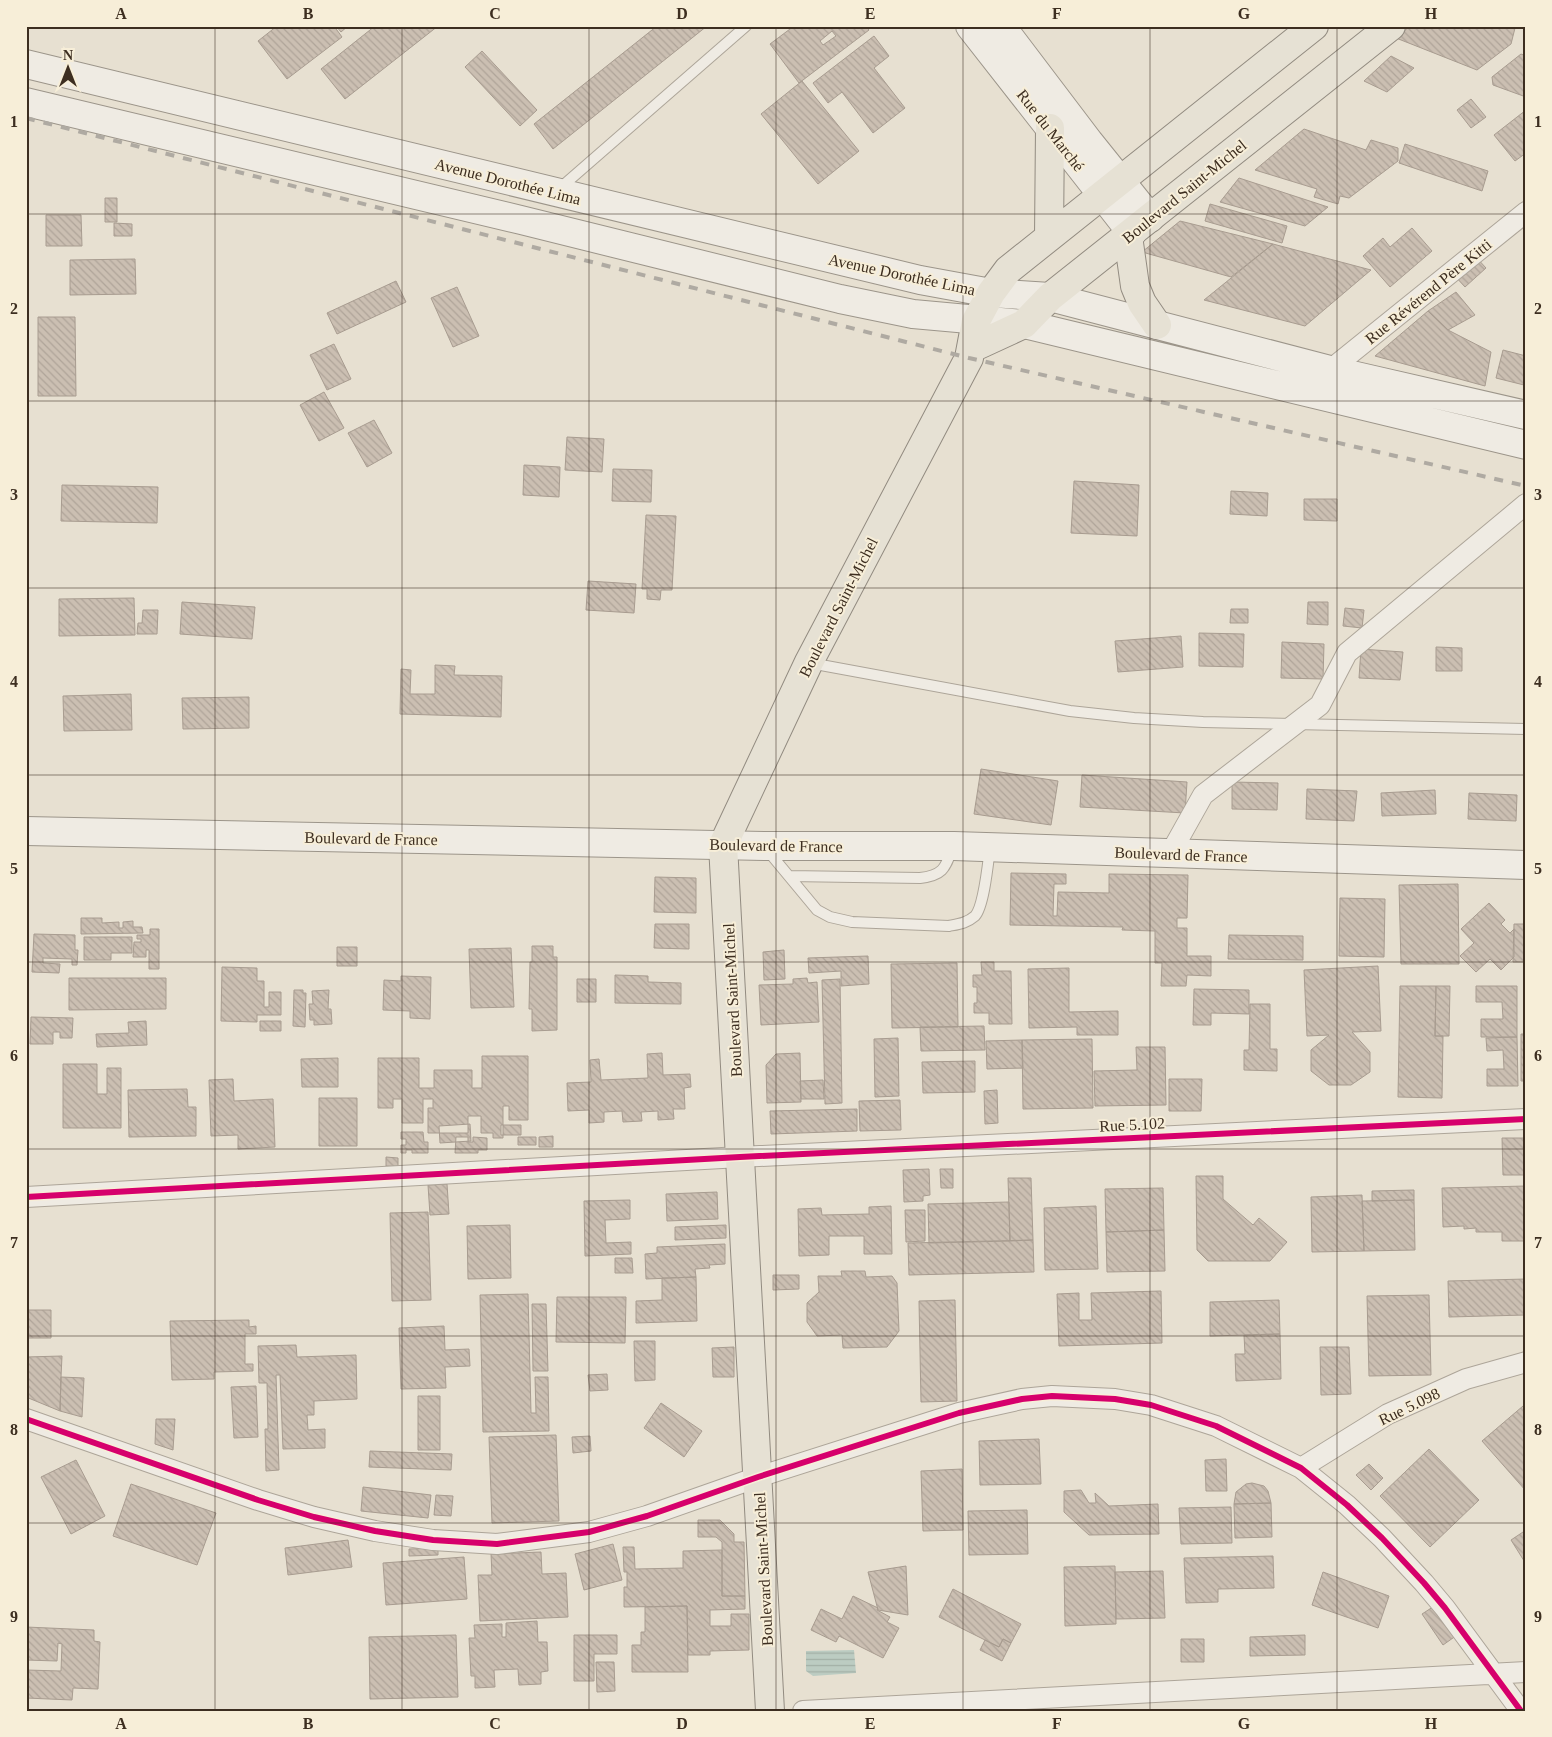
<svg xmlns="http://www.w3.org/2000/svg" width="1552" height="1737" font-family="'Times New Roman',serif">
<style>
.water{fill:url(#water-rules)}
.building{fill:url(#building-back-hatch);stroke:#a89c90;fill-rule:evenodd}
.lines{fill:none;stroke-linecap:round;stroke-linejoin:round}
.lane-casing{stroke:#ada599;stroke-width:12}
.street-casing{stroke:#ada599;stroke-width:22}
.secondary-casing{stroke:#9c958a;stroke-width:30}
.primary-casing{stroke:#928b80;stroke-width:30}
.lane{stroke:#efebe3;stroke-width:10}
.street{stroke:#efebe3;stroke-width:20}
.secondary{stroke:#efebe3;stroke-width:28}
.primary{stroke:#e6e1d4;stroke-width:28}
.rail{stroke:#afaaa2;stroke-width:4;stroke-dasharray:9 9;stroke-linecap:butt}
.cycleway-casing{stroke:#f7eed8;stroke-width:9}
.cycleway{stroke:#d6006c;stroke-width:6}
.grid{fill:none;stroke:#3d2e20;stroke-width:1;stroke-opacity:0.55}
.labels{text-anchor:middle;stroke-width:4;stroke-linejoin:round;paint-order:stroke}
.street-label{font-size:16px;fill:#3d2e20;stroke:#f7eed8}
.neatline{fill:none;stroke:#3d2e20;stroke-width:2}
.grid-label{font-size:16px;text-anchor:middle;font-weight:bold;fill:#3d2e20}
</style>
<defs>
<pattern id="water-rules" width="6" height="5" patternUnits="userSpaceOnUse" patternTransform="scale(1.25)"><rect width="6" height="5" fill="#bcccc2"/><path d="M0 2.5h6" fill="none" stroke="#a2b0a6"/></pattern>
<pattern id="building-back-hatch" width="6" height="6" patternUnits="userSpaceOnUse" patternTransform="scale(1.25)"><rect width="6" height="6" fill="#cbbfb2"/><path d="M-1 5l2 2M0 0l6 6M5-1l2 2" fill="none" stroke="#afa499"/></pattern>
</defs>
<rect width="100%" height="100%" fill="#e7e0d1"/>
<path class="water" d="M854 1650 856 1673 813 1676 806 1671V1651Z"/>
<path class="building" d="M277 26H334L342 37 287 79 258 41Z
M336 26H348L341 32Z
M375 26H438L345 99 321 69Z
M657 26H707L553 149 534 124Z
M794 26H866L869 30 799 83 770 44ZM832 31 836 36 823 45 820 41Z
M1410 26H1510L1515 28 1511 44 1477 70 1396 38Z
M874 36 889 56 874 68 905 108 873 133 842 92 828 103 813 83Z
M482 51 537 110 520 126 465 67Z
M1521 54 1526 56V97L1493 85 1492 77Z
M1391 56 1414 68 1387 92 1364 81Z
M802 81 859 151 818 184 761 114Z
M1471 99 1486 117 1471 128 1457 110Z
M1526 110V153L1515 161 1494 135Z
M1304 129 1366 150 1371 140 1398 148V161L1349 198 1340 196 1338 204 1314 197 1317 189 1255 170Z
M1405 144 1488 171 1482 191 1399 163Z
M1239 178 1328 207 1305 226 1220 202Z
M105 198H117V222H105Z
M1210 204 1287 226 1282 243 1205 221Z
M46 215H81L82 246H46Z
M1180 221 1273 244 1231 277 1142 252Z
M114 223 132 224V236H114Z
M1412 228 1432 251 1390 287 1363 256 1383 238 1390 247Z
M1273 244 1371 270 1305 326 1204 300Z
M1475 256 1486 268 1465 287 1454 275Z
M135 259 136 294 70 295V260Z
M396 281 406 302 337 334 327 313Z
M457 287 479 336 453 347 431 298Z
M1456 292 1475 315 1448 330 1428 311Z
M1428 311 1448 330 1491 352 1485 386 1375 356Z
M38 317H75L76 396H38Z
M334 344 351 379 327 390 310 355Z
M1503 350 1526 356 1524 385 1496 378Z
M324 392 344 428 319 441 300 405Z
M374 420 392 453 367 467 348 433Z
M567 437 604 439 602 472 565 470Z
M524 465 560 467 559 497 523 495Z
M613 469 652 470 651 502 612 501Z
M1074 481 1139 485 1137 536 1071 533Z
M62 485 158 487 157 523 61 521Z
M1231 491 1268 493 1267 516 1230 514Z
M1304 499H1337V521L1304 520Z
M646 515 676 516 672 590H661L660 600 647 599V589H642Z
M588 581 636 584 634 613 586 610Z
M134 598 135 635 59 636V599Z
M182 602 255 607 252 639 180 634Z
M1308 602H1328V625L1307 624Z
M1345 608 1364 610 1362 628 1343 626Z
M1231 609H1248V623H1230Z
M143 610H158L157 634H137L138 623H142Z
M1199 633 1244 634 1243 667 1199 666Z
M1181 636 1183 667 1118 672 1115 641Z
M1282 642 1324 644 1323 679 1281 678Z
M1436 647 1462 648V671H1436Z
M1361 649 1403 652 1400 680 1359 678Z
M435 665 455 666 454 675 502 676 501 717 400 714 401 669 411 670 410 694H435Z
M131 694 132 730 64 731 63 696Z
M249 697V728L183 729 182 698Z
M981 769 1058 781 1051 825 974 814Z
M1082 775 1187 782 1185 813 1080 807Z
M1232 782 1278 783 1277 810 1232 809Z
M1307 789 1357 791 1354 821 1306 819Z
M1435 790 1436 814 1382 816 1381 793Z
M1469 793 1517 795 1516 821 1468 819Z
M1011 873 1066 874V884H1054L1053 916H1057L1058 892 1109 893V874L1188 875 1187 918H1177V928H1187V956H1211V976L1187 975 1186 986H1161L1162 963H1155V931L1122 930 1123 927 1010 925Z
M655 877 696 878V913L654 912Z
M1458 884 1459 964H1401L1399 885Z
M1340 898 1385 899 1384 957 1339 956Z
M1489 903 1505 920 1501 924 1510 933 1514 929V957L1501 970 1490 959 1476 972 1460 956 1474 943 1461 929Z
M81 918H102V923L119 922V928H123V922L133 921V927H142L143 933 81 934Z
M655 924H689V949L654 948Z
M1514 924H1526V962H1513Z
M150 929H159V969H149V950H146V957H133L134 942H141V939H137V935H150Z
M34 934 75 935V950H78L77 965H72V959L43 958V963L60 964 59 973 32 972Z
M1229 935 1303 936V960L1228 959Z
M84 937H132V953H111V960H84Z
M532 946H553V957H557V1030L532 1031V1009H529L530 962H532Z
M337 947H357V966H337Z
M511 948 514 1007 471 1008 469 949Z
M784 950 785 979 764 980 763 952Z
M868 956 869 984 841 986V971L809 973 808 958Z
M981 962H994V971H1011L1012 1024H989V1013H974V1003H977V987H973V975H982Z
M957 963 958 1027 892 1028 891 964Z
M1378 966 1381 1031 1352 1032 1370 1052V1072L1351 1085H1329L1311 1071V1050L1329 1035 1307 1036 1304 970Z
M222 967 257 968V981H264V1007H269V992H281V1015H257V1022L221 1021Z
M1069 968V1012L1118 1011V1035H1077V1027L1029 1028 1028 969Z
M615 975 648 976V982L681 983V1004L615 1003Z
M401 976 431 977 430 1019 410 1018V1011L383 1010 384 980 401 981Z
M69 978H166V1009L69 1010Z
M807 978 808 983 817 982 819 1022 761 1025 759 985 793 984V979Z
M577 979H596V1002H577Z
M840 979 842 1103 825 1104 822 980Z
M1400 986H1436L1435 1036H1443L1442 1098 1398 1097Z
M1436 986H1450L1449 1036H1435Z
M1476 986H1517V1037H1481V1019H1503L1502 1002H1476Z
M1194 989 1249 990V1014L1211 1013V1025H1193Z
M294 990H303V993H306L305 1027 293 1026Z
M329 990 328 1009H331L332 1024 314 1025V1020H310L309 1004H313L312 991Z
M1250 1004H1270V1049H1277V1071L1244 1070V1050H1249Z
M1524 1009H1526V1030H1524Z
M31 1017 73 1018 72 1038H60V1032H53V1044H30Z
M146 1021 147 1045 97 1047 96 1034 129 1033 128 1022Z
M260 1021H281V1031H260Z
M984 1026 985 1050 921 1051 920 1027Z
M1521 1034H1526V1081H1521Z
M1517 1037 1518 1086H1487V1069H1504L1503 1050 1487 1051 1486 1038Z
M898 1038 899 1096 875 1097 874 1039Z
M1092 1039 1093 1108 1023 1109 1022 1040Z
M1022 1040 1023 1068 987 1069 986 1041Z
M1136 1047H1165L1166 1105 1095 1106 1094 1071 1137 1070Z
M662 1053 663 1075 690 1074 691 1087 684 1088 685 1109H673L674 1119 658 1120V1111L641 1112 642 1121 623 1122 622 1111 604 1112V1122L589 1123V1110L568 1111 567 1083 591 1082 590 1060 599 1059 601 1080 648 1078 647 1054Z
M800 1053 801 1102 767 1103 766 1065 776 1054Z
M482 1056H528V1120H509V1106H503V1138H493V1133H481V1116H468V1133H428V1108H433V1099H423V1123H402V1099H393V1108H378V1058H419V1088H434V1070H472V1088H482Z
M338 1058V1087H302L301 1059Z
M975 1061V1092L923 1093 922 1062Z
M63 1064H97V1094H107V1068H121V1128H63Z
M233 1079 234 1101 273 1099 275 1147 238 1149V1135L211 1136 209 1080Z
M1169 1079H1202L1201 1111H1169Z
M823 1080 824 1099H801L800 1081Z
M187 1089 188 1107H196V1136L129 1137 128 1090Z
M997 1090 998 1123 985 1124 984 1091Z
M319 1098H357V1146H319Z
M900 1100 901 1130 860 1131 859 1101Z
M857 1109V1131L771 1134 770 1111Z
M470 1124 471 1141 440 1143 439 1126Z
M501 1125H521V1135H501Z
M401 1132H423L424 1142H428V1153H412V1150H406V1153H401V1145H406V1139H401Z
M553 1136V1147H539V1137Z
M456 1137H468V1142H473V1137L487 1138V1150H478V1153H455Z
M518 1137H536V1145H518Z
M1502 1138H1526V1175H1503Z
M386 1157 398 1158V1167L386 1166Z
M929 1169 930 1195 923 1196V1201L904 1202 903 1170Z
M940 1169H953V1188H941Z
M1196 1176H1223V1199L1253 1225 1259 1218 1287 1242 1270 1261H1208L1197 1250Z
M1008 1178H1031L1033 1240 1010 1241Z
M447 1184 449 1214 430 1215 428 1185Z
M1526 1186 1524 1241H1502V1232H1476V1228L1464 1229V1226L1443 1227 1442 1188Z
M1163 1188 1164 1230 1106 1232 1105 1189Z
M1414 1190V1200L1372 1201V1191Z
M717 1192 718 1219 667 1221 666 1194Z
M1362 1195 1364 1251 1312 1252 1311 1197Z
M630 1200V1219L605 1220 606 1243 631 1242V1254L585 1256 584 1201Z
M1414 1200 1415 1250 1364 1251 1362 1201Z
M1009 1202 1010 1241 929 1243 928 1204Z
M891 1206 892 1254H864V1236H829V1255L799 1256 798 1209 821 1208 822 1215 869 1214V1207Z
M1096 1206 1098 1269 1045 1270 1044 1208Z
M905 1210H925V1241L906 1242Z
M428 1212 431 1300 392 1301 390 1213Z
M510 1225 511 1278 468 1279 467 1226Z
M726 1225V1238L675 1240V1227Z
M1164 1230 1165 1271 1107 1272 1106 1232Z
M1033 1240 1034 1272 909 1275 908 1243Z
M725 1244V1264L709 1265 710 1268 695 1269 696 1277 646 1279 645 1254 657 1253V1247Z
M615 1258H632L633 1273H615Z
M841 1271H865L866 1277 892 1276 897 1283 899 1331 887 1347 843 1348 842 1335 817 1336 807 1322V1303L819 1292 818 1276H842Z
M773 1275H799V1289L773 1290Z
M696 1277 697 1321 636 1323V1301L662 1300V1278Z
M1526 1279V1315L1449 1317 1448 1281Z
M1161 1291 1162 1343 1059 1346 1057 1294 1079 1293V1320H1092L1091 1293Z
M528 1294 531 1413H536L535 1377H548L549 1431 483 1432 480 1295Z
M1429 1295 1431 1375 1369 1376 1367 1296Z
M557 1297H626L625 1343 556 1342Z
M955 1300 957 1401 921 1402 919 1301Z
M1279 1300 1280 1334 1210 1336V1302Z
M532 1304H546L548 1371H533Z
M26 1310H51V1338H26Z
M249 1320V1327L256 1326V1334H245V1364H253V1371L214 1372V1379L172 1380 170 1321Z
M444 1326 445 1350 469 1349 470 1366 445 1367 446 1388 401 1389 399 1328Z
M1280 1334 1281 1379 1236 1381 1235 1354H1245L1244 1335Z
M634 1341H655V1380L635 1381Z
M296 1345 297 1357 356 1355 357 1399 314 1401V1415H307L308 1430 325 1429V1448L283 1449 280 1375H276L279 1470 266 1471 265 1429H268L267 1383H259L258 1346Z
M734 1347V1377H713L712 1348Z
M1320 1347H1349L1351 1394 1321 1395Z
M62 1356 61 1377 60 1411 26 1397V1357Z
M607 1374 608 1390 590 1391 588 1375Z
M61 1377 84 1378 82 1417 60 1411Z
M256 1386 258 1437 234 1438 231 1387Z
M418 1396H440V1450H418Z
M661 1403 702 1431 684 1457 644 1428Z
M1523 1406 1526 1409V1491L1482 1441Z
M156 1419H175L173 1450 155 1444Z
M556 1435 559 1521 492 1523 489 1437Z
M590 1436 591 1451 573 1453 572 1437Z
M1039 1439 1041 1484 980 1485 979 1441Z
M1429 1449 1479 1500 1430 1547 1380 1496Z
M370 1451 452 1454 451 1470 369 1467Z
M1226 1459 1227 1491H1206L1205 1460Z
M76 1460 105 1516 71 1534 41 1477Z
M1369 1464 1383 1478 1371 1490 1356 1475Z
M962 1469 963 1530 923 1531 921 1471Z
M1252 1483 1264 1486 1268 1491 1271 1503 1234 1504 1236 1492 1246 1484Z
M131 1484 216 1513 197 1565 113 1536Z
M363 1487 431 1495 428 1518 361 1511Z
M1081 1490 1089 1503H1096L1095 1493 1109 1506 1158 1504 1159 1534 1089 1535 1064 1512V1491Z
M436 1495 453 1496 451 1516 434 1515Z
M1271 1503 1272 1537 1235 1538 1234 1504Z
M1231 1507 1232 1543 1181 1544 1179 1508Z
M1027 1510 1028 1554 969 1555 968 1511Z
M698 1520H720L734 1534V1542H744L745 1596H722V1542L716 1537H698Z
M1526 1530V1564L1511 1540Z
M348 1540 352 1567 288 1575 285 1548Z
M613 1544 622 1580 584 1590 575 1554Z
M623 1547H634L635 1569 683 1568V1551L722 1550V1596H745V1609L710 1610V1626H731V1614H749V1650L710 1651V1655H688L687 1606 624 1607V1587H627V1572H624Z
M438 1548V1555L409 1556V1549Z
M541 1552 542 1574 566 1573 568 1617 480 1621 478 1575H492L491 1554Z
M1273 1556 1274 1588 1218 1589V1602L1186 1603 1184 1558Z
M464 1557 467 1599 386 1605 383 1563Z
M906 1566 908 1615 878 1610 868 1572Z
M1115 1566 1116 1624 1065 1626 1064 1567Z
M1163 1571 1165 1618 1116 1619 1115 1572Z
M1323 1572 1389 1596 1378 1628 1312 1605Z
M953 1589 1021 1624 1011 1643 1003 1639 999 1647 939 1617Z
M853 1596 878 1608 877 1610 890 1617 887 1622 899 1628 883 1658 839 1636 836 1642 811 1630 821 1609 842 1619Z
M1439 1603 1460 1633 1443 1645 1422 1614Z
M687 1606 688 1672H632V1645H641V1632H645V1607Z
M537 1621 538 1642H547L548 1671 541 1672V1684L519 1685 518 1669 494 1670 495 1687 475 1688V1676H471L469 1638H475L474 1625 502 1624V1637H506V1623Z
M26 1627 94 1630V1641L100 1642 98 1689 73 1688 72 1700 26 1698V1670L61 1671 62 1644 58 1643 57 1661 26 1660Z
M456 1635 458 1697 370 1699 369 1637Z
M574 1635H617V1654H594V1681H574Z
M1305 1635V1655L1250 1656V1637Z
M1003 1639 1011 1643 1002 1661 980 1650 985 1640 999 1647Z
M1181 1639H1204V1662H1181Z
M596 1662H614L615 1691 597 1692Z"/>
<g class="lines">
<defs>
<path id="lane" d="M559 189 746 26
M810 663 1070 711 1134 718 1203 722 1526 729
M768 851 817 910 830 917 852 922 949 926C959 924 967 923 975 916 984 906 988 863 990 848
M789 876 920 878C944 875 945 868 953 847"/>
<path id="street" d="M1330 370 1526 212
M1170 854 1203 795 1320 705 1347 653 1526 504
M26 1197 740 1157 1526 1119
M26 1419 258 1500 314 1517 375 1531 433 1540 497 1544 589 1532 647 1516 758 1477 959 1413 1022 1399 1052 1396 1115 1399 1151 1405 1216 1426 1301 1468 1347 1505 1382 1538 1424 1583 1445 1608 1521 1711
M1301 1468 1388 1414 1466 1379 1526 1362
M803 1711 1526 1672"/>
<path id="secondary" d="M970 26 1132 233
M1001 26 1089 142 1150 218
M26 64 920 280 991 293 1050 297 1330 370 1526 415
M26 102 521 220 840 299 913 314 1024 324 1526 445
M26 831 764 846H954L1526 865"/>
<path id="primary" d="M1128 236 1135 286 1142 303 1157 325
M1049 237 1050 128
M972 348 1024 324 1050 297 1391 26
M770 1711 723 845 809 662 969 358 976 321 991 293 1008 270 1314 26"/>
</defs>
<use href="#lane" class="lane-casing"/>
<use href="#street" class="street-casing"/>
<use href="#secondary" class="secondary-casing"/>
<use href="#primary" class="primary-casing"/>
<use href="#lane" class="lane"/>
<use href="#street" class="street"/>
<use href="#secondary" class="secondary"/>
<use href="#primary" class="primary"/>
<path class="rail" d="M26 118 969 358 1526 486"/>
<defs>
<path id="cycleway" d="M26 1197 740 1157 1526 1119
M26 1419 258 1500 314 1517 375 1531 433 1540 497 1544 589 1532 647 1516 758 1477 959 1413 1022 1399 1052 1396 1115 1399 1151 1405 1216 1426 1301 1468 1347 1505 1382 1538 1424 1583 1445 1608 1521 1711"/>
</defs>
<use href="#cycleway" class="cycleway-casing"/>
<use href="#cycleway" class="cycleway"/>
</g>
<path class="grid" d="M215 26V1711M402 26V1711M589 26V1711M776 26V1711M963 26V1711M1150 26V1711M1337 26V1711M26 214H1526M26 401H1526M26 588H1526M26 775H1526M26 962H1526M26 1149H1526M26 1336H1526M26 1523H1526"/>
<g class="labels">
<g class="street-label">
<text transform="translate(1051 130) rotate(52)" y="6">Rue du Marché</text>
<text transform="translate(508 181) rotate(14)" y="6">Avenue Dorothée Lima</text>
<text transform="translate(1184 191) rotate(-39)" y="6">Boulevard Saint-Michel</text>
<text transform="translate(902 274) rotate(12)" y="6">Avenue Dorothée Lima</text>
<text transform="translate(1428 291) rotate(-39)" y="6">Rue Révérend Père Kitti</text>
<text transform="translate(838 607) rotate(-63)" y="6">Boulevard Saint-Michel</text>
<text transform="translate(371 838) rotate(1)" y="6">Boulevard de France</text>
<text transform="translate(776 845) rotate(1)" y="6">Boulevard de France</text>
<text transform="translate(1181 854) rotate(2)" y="6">Boulevard de France</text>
<text transform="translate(732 1000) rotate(-93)" y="6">Boulevard Saint-Michel</text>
<text transform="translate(1132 1124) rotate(-3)" y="6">Rue 5.102</text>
<text transform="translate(1409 1406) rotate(-26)" y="6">Rue 5.098</text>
<text transform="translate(763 1569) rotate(-93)" y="6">Boulevard Saint-Michel</text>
</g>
</g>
<rect width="1552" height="1737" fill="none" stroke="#f7eed8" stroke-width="55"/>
<g transform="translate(68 68)" stroke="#f7eed8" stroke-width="4" paint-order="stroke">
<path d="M0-4L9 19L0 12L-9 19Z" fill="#3d2e20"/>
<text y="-8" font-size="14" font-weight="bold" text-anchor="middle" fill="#3d2e20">N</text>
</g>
<rect x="28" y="28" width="1496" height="1682" class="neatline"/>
<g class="grid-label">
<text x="121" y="19">A</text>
<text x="308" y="19">B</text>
<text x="495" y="19">C</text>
<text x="682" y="19">D</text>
<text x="870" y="19">E</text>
<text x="1057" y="19">F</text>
<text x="1244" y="19">G</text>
<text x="1431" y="19">H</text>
<text x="14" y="127">1</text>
<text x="1538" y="127">1</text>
<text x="14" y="314">2</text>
<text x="1538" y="314">2</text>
<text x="14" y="500">3</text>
<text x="1538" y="500">3</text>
<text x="14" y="687">4</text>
<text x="1538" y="687">4</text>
<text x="14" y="874">5</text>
<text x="1538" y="874">5</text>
<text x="14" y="1061">6</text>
<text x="1538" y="1061">6</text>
<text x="14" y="1248">7</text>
<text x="1538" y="1248">7</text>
<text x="14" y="1435">8</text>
<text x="1538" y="1435">8</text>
<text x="14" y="1622">9</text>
<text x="1538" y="1622">9</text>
<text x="121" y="1729">A</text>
<text x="308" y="1729">B</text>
<text x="495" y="1729">C</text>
<text x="682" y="1729">D</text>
<text x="870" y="1729">E</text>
<text x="1057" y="1729">F</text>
<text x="1244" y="1729">G</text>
<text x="1431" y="1729">H</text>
</g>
</svg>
